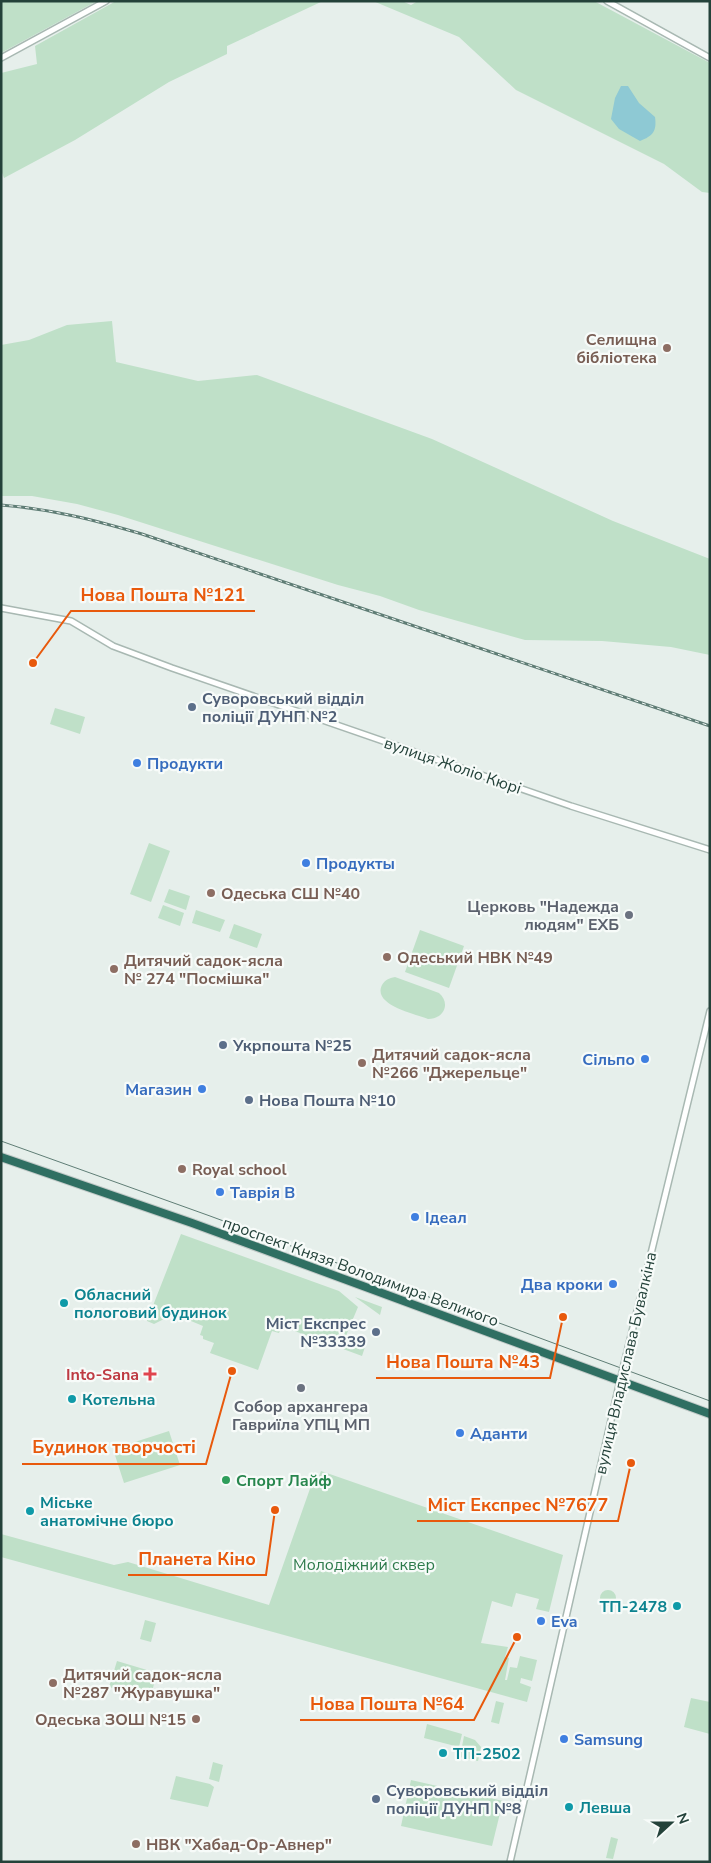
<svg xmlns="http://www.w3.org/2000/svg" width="711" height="1863" font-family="'Nunito Sans',sans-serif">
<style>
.green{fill:#bfe0c8}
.water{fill:#8ec9d4}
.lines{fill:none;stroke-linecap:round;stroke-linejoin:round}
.minor-casing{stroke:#a8b8b2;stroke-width:8}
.highway-casing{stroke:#c2cac8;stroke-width:10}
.minor{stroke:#fff;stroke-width:5}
.highway{stroke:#2f6f62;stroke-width:8}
.tram{stroke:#5f7d75;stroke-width:1}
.rail-casing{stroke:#5f7d75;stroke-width:3}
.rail{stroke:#f7fbf9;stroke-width:1;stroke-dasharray:4;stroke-linecap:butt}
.education-dot{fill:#8d6e63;stroke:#f7fbf9;stroke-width:2}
.service-dot{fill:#5c6f8a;stroke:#f7fbf9;stroke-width:2}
.shop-dot{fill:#3f7fe0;stroke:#f7fbf9;stroke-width:2}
.worship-dot{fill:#6b7280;stroke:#f7fbf9;stroke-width:2}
.culture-dot{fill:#0f9aa8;stroke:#f7fbf9;stroke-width:2}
.health-dot{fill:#e0444e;stroke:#f7fbf9;stroke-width:2}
.leisure-dot{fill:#2e9e5b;stroke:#f7fbf9;stroke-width:2}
.labels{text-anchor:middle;stroke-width:4.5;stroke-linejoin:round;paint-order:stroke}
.education-label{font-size:16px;font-weight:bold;fill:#785e54;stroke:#f7fbf9;text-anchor:start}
.service-label{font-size:16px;font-weight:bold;fill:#4e5e75;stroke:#f7fbf9;text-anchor:start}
.shop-label{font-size:16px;font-weight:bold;fill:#366cbe;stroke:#f7fbf9;text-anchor:start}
.street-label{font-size:16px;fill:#24423a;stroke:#f7fbf9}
.worship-label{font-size:16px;font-weight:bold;fill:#5b616d;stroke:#f7fbf9;text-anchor:end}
.culture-label{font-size:16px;font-weight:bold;fill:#0d838f;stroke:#f7fbf9;text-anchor:start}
.health-label{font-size:16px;font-weight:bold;fill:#be3a42;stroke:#f7fbf9;text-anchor:end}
.leisure-label{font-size:16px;font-weight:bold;fill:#27864d;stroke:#f7fbf9;text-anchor:start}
.park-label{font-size:16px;fill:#2d7a4b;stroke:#f7fbf9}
.leader{fill:none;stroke:#e8590c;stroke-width:2}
.callout-dot{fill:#e8590c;stroke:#f7fbf9;stroke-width:2}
.callout-label{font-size:18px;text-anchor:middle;font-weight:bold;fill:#e8590c;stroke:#f7fbf9;stroke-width:4.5;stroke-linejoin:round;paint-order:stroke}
</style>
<rect width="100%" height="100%" fill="#e6efeb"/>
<path class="green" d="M1 1H97L1 53Z
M116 1H323L227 46V54L169 82 75 140 4 178 1 170V73L37 64 35 46Z
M373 1H402L411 5 418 1H594L710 63V193L702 192 664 164 516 90 459 37Z
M112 321 116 362 198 381 257 375 432 439 613 521 710 559V655L671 647 602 641 525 640 419 610 380 596 338 585 118 515 77 504 32 496H1V345L29 340 67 325Z
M55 708 85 717 80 734 50 724Z
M149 843 170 851 151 902 130 894Z
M169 889 190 896 186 910 164 902Z
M163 905 184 913 180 926 158 918Z
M196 910 225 920 220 932 192 923Z
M234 924 262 934 257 948 229 938Z
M420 930 464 946 449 988 405 972Z
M395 977 439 993C451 1003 444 1019 428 1019 415 1014 372 1005 382 985 385 980 389 978 395 977Z
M181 1234 339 1291 358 1307 345 1338 365 1347 362 1356 281 1326 279 1333 272 1331 258 1370 210 1353 214 1343 203 1339V1336L200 1335 203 1326 174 1314 154 1324 147 1321Z
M355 1297 382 1307 380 1315Z
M169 1431 180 1465 124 1483 113 1449Z
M321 1471 563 1555 549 1612 536 1609 539 1599 516 1593 512 1607 492 1601 481 1643 508 1647 505 1657 509 1658 505 1680H507L510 1667 517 1668 520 1656 537 1660 532 1681 521 1678 520 1683 531 1687 527 1702 1 1557V1534L114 1565 128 1562 269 1605 312 1483 316 1484Z
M600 1598a8 8 0 1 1 16 0a8 8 0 1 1-16 0Z
M145 1620 156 1623 151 1642 140 1639Z
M117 1661 157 1673 150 1699 109 1687Z
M691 1698 710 1702V1734L684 1727Z
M496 1701 504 1703 499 1724 491 1722Z
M427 1724 462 1734 459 1747 424 1738Z
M464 1736 475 1740 481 1747 478 1761 460 1757Z
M213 1762 223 1765 219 1782 209 1779Z
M176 1776 210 1784 214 1787 208 1807 170 1799Z
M411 1780 503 1801 492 1846 401 1826Z
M611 1837 618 1839 613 1859 606 1858Z"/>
<path class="water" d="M621 86H628L639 103 655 117C657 131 653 136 640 141L619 129 611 119 615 98Z"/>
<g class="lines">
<defs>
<path id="minor" d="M607 1 710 58
M1 58 106 1
M1 608 71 621 113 646 172 668 571 806 710 850
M510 1862 620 1381 710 1011"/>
<path id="highway" d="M1 1157 192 1223 710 1414"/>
</defs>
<use href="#minor" class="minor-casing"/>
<use href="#highway" class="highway-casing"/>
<use href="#minor" class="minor"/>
<use href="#highway" class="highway"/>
<path class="tram" d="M1 1141 210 1216 710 1401"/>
<defs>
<path id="rail" d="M1 505C52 509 94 520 142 534L710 726"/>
</defs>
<use href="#rail" class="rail-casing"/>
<use href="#rail" class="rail"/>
</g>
<g class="education-dot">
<circle cx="667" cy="348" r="5"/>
<circle cx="211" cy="893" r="5"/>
<circle cx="387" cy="957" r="5"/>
<circle cx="114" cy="969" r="5"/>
<circle cx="362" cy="1063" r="5"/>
<circle cx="182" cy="1169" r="5"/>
<circle cx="53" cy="1683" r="5"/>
<circle cx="196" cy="1719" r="5"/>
<circle cx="136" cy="1844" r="5"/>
</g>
<g class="service-dot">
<circle cx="192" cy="707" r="5"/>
<circle cx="223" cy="1045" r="5"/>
<circle cx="249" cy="1100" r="5"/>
<circle cx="376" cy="1332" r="5"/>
<circle cx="376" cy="1799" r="5"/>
</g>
<g class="shop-dot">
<circle cx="137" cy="763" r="5"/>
<circle cx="306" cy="863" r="5"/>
<circle cx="645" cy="1059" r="5"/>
<circle cx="202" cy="1089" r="5"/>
<circle cx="220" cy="1192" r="5"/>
<circle cx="415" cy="1217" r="5"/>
<circle cx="613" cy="1284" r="5"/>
<circle cx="460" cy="1433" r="5"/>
<circle cx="541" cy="1621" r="5"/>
<circle cx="564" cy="1739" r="5"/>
</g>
<g class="worship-dot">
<circle cx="629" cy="915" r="5"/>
<circle cx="301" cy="1388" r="5"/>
</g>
<g class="culture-dot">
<circle cx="64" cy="1303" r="5"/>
<circle cx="72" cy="1399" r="5"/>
<circle cx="30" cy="1511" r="5"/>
<circle cx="677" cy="1606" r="5"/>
<circle cx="443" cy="1753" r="5"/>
<circle cx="569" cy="1807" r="5"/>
</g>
<path class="health-dot" d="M147.5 1366.5h5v5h5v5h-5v5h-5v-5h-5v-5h5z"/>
<circle class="leisure-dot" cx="226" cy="1480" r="5"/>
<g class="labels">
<g class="education-label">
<text x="657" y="345" text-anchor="end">Селищна<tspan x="657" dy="18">бібліотека</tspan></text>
<text x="221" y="899">Одеська СШ №40</text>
<text x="397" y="963">Одеський НВК №49</text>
<text x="124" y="966">Дитячий садок-ясла<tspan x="124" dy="18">№ 274 "Посмішка"</tspan></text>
<text x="372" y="1060">Дитячий садок-ясла<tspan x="372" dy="18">№266 "Джерельце"</tspan></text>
<text x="192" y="1175">Royal school</text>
<text x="63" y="1680">Дитячий садок-ясла<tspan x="63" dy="18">№287 "Журавушка"</tspan></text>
<text x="186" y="1725" text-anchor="end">Одеська ЗОШ №15</text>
<text x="146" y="1850">НВК "Хабад-Ор-Авнер"</text>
</g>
<g class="service-label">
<text x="202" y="704">Суворовський відділ<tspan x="202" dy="18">поліції ДУНП №2</tspan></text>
<text x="233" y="1051">Укрпошта №25</text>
<text x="259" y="1106">Нова Пошта №10</text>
<text x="366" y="1329" text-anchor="end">Міст Експрес<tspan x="366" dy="18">№33339</tspan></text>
<text x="386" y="1796">Суворовський відділ<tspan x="386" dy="18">поліції ДУНП №8</tspan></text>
</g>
<g class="shop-label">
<text x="147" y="769">Продукти</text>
<text x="316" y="869">Продукты</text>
<text x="635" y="1065" text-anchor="end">Сільпо</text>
<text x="192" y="1095" text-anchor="end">Магазин</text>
<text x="230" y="1198">Таврія В</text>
<text x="425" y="1223">Ідеал</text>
<text x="603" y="1290" text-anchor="end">Два кроки</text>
<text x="470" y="1439">Аданти</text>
<text x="551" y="1627">Eva</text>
<text x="574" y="1745">Samsung</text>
</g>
<g class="street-label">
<text transform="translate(453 765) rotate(19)" y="6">вулиця Жоліо Кюрі</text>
<text transform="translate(361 1271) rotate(20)" y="6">проспект Князя Володимира Великого</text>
<text transform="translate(625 1363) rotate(-77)" y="6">вулиця Владислава Бувалкіна</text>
</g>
<g class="worship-label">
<text x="619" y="912">Церковь "Надежда<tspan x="619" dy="18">людям" ЕХБ</tspan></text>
<text x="301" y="1412" text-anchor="middle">Собор архангера<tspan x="301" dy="18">Гавриїла УПЦ МП</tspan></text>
</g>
<g class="culture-label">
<text x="74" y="1300">Обласний<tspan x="74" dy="18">пологовий будинок</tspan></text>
<text x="82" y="1405">Котельна</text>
<text x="40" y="1508">Міське<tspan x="40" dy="18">анатомічне бюро</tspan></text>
<text x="667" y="1612" text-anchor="end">ТП-2478</text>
<text x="453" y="1759">ТП-2502</text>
<text x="579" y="1813">Левша</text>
</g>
<g class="health-label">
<text x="139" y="1380">Into-Sana</text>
</g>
<g class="leisure-label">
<text x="236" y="1486">Спорт Лайф</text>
</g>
<g class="park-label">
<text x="364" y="1570">Молодіжний сквер</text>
</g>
</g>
<path class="leader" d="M33 663L71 611H255M563 1317L550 1378H376M232 1371L206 1464H22M631 1463L618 1521H417M275 1510L266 1575H128M517 1637L474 1720H300"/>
<g class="callout-dot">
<circle cx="33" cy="663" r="5"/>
<circle cx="563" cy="1317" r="5"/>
<circle cx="232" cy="1371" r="5"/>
<circle cx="631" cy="1463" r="5"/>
<circle cx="275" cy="1510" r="5"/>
<circle cx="517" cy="1637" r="5"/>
</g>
<g class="callout-label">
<text x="163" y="601">Нова Пошта №121</text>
<text x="463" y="1368">Нова Пошта №43</text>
<text x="114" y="1453">Будинок творчості</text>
<text x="518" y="1511">Міст Експрес №7677</text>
<text x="197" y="1565">Планета Кіно</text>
<text x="387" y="1710">Нова Пошта №64</text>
</g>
<rect width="711" height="1863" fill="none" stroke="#24423a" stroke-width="5"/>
<g transform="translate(671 1823) rotate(69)" stroke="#f7fbf9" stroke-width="4" paint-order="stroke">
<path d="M0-4L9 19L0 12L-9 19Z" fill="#24423a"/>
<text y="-8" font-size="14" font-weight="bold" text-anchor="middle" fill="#24423a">N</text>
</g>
</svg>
